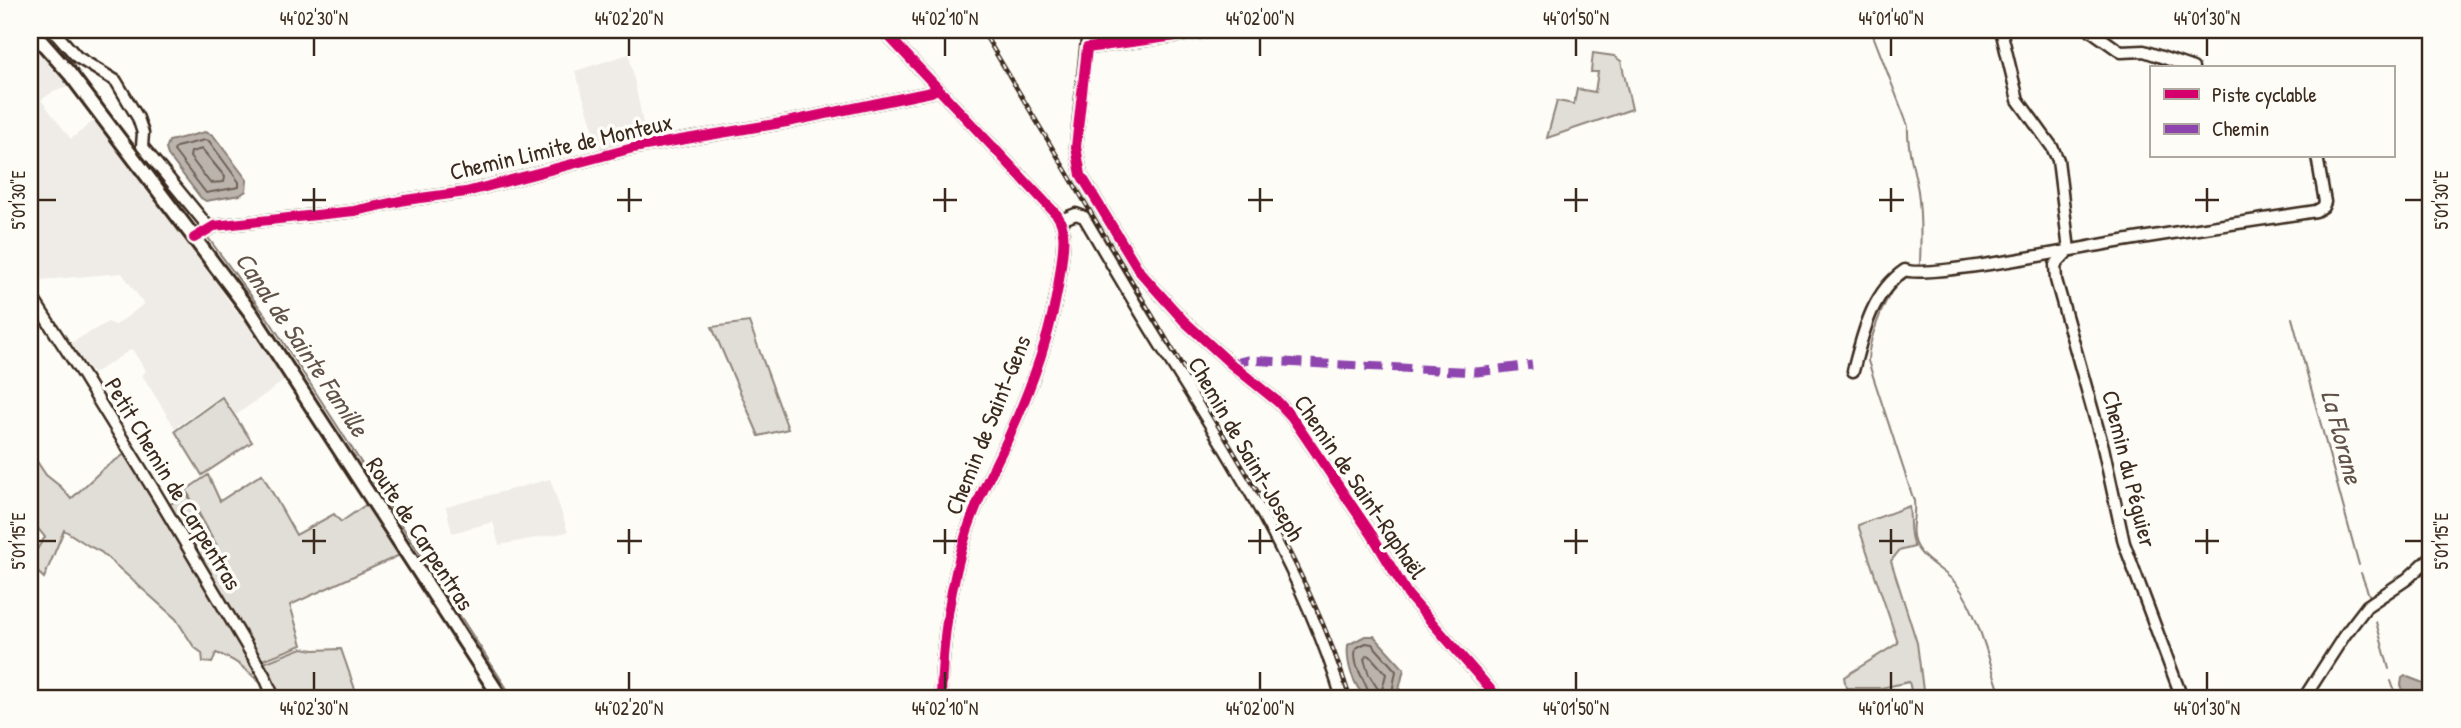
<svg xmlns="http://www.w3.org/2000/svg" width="2461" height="728" font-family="'Patrick Hand',sans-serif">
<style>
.built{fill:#efece7}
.green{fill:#e1ded7;stroke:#8e847a;stroke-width:2}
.water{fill:#bbb4ad;stroke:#887d74;stroke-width:2}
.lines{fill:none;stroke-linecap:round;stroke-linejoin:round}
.shore{stroke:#6e6157;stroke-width:2}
.stream{stroke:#887d74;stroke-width:2}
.minor-casing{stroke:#3b2a1e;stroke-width:15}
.major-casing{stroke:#3b2a1e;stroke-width:18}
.minor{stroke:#fdfcf7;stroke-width:10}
.major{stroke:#fdfcf7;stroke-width:12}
.rail-casing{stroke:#3b2a1e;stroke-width:4.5}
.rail{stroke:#fdfcf7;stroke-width:2;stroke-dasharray:5;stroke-linecap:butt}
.quiet{stroke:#8e44ad;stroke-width:9;stroke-dasharray:18 9;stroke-linecap:butt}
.cycleway-casing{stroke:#fdfcf7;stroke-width:15}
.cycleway{stroke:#d6006c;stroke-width:10}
.ticks{fill:none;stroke:#3b2a1e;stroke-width:2.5}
.labels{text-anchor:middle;stroke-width:7;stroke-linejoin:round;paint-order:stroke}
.street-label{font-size:24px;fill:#3b2a1e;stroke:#fdfcf7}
.water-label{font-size:26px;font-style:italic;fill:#615349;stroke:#fdfcf7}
.neatline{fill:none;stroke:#3b2a1e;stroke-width:2.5}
.ticks-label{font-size:18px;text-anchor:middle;fill:#3b2a1e}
</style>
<rect width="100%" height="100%" fill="#fdfcf7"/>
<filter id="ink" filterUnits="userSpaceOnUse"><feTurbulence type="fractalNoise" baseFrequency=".0143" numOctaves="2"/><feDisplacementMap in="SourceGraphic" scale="14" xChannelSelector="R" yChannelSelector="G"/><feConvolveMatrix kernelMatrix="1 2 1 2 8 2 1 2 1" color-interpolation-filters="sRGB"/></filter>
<g filter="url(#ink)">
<path class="built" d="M33 42 73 86 54 91 41 100 71 139 97 118 162 203 237 313 242 309 288 378 236 415 222 395 175 428 142 375 146 371 132 349 93 374 92 371 84 372 67 345 108 322 116 325 144 304 122 273 30 281V56L33 55Z
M629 54 647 143 601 153 575 71Z
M550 479 568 532 499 545 493 522 452 533 446 507Z"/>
<path class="green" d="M1593 53 1614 56 1621 61 1632 109 1547 138 1557 101 1574 104 1577 89 1595 92 1598 72H1591Z
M749 322 788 429 759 436 712 327Z
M222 397 252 442 202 475 175 431Z
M30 451 46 475 61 487 71 499 103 469 125 454 157 504 165 508 186 493 217 546 186 490 208 475 220 501 262 474 296 535 334 514 341 522 367 504 402 554 290 605 302 645 260 661 264 686C248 672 238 660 216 653L212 663 203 662 202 653 194 647 176 619 101 552 89 546 64 530 44 578 30 565V560L45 537 30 519Z
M1909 506C1911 521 1908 532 1914 547L1899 551 1891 561 1917 643 1924 698H1913L1909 682 1881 688H1846L1844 677 1898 643 1858 525Z
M302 648 314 650 341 649 358 698H278L261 664Z"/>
<path class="water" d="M205 132 213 135 247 180 246 191 240 195 206 201 201 198 168 155 166 149 169 141Z
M1365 636H1374L1404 669 1397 698H1366C1353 685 1346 663 1348 645Z
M2405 676 2431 686V698H2406L2401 685 2402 678Z"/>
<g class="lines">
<path class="shore" d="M205 140 209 141 239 182V187L206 193 174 151 176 147Z
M202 149 225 177 224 182 210 183 190 157 191 152Z
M1367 655 1370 656 1386 674 1382 690 1378 689 1369 675 1364 659Z
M1370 698C1368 682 1351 667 1356 648L1366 643 1372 644 1396 671 1391 698"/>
<path class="stream" d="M1871 30 1908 126C1907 148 1914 169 1918 191 1921 215 1921 239 1920 263L1918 268
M148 161 201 227
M206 235 269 320 513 698
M1908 276C1904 279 1898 282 1895 287 1883 302 1868 342 1868 361L1914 501C1916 516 1909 529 1915 544 1923 562 1946 570 1958 586 1978 612 1990 666 2002 698
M2292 318 2359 565
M2361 573 2369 595
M2376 622 2389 669
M2391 681 2397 698"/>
<defs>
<path id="minor" d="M53 30 77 57 116 81 138 118 143 133 142 146 206 224V229
M883 30 1057 215C1067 229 1063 249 1061 266 1054 328 1032 386 1006 443 992 471 977 501 967 531 950 586 942 641 941 698
M1088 30 1076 147 1081 175 1140 272 1184 321 1231 364 1278 402 1291 416 1372 535 1408 595 1498 698
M2001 30 2018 100 2052 147 2058 160 2069 250 2055 265 2056 280 2103 447 2124 543 2182 698
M2090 30 2121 52 2144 51 2193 68
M1087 48 1220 30
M1061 220 1076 214 1084 217C1110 261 1136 306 1163 349 1233 459 1304 573 1342 698
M194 238 214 226 354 211 405 200 466 192 633 148 787 122 931 92 937 89
M30 294 84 377 155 492 264 675 274 698
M1853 371C1863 334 1871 293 1905 270 1923 279 2076 249 2105 244 2175 232 2246 222 2316 211L2323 207 2325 202 2317 156
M2304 698 2344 636 2367 606 2407 579 2431 557"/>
<path id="major" d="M31 30 70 74 251 313 501 698"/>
</defs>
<use href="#minor" class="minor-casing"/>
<use href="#major" class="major-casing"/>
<use href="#minor" class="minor"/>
<use href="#major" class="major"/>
<defs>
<path id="rail" d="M982 30 1263 501C1297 565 1329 629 1350 698"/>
</defs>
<use href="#rail" class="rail-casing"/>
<use href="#rail" class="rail"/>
<path class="quiet" d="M1231 364 1247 360 1477 372 1532 365"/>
<defs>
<path id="cycleway" d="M883 30 1057 215C1067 229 1063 249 1061 266 1054 328 1032 386 1006 443 992 471 977 501 967 531 950 586 942 641 941 698
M1220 30 1087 48 1076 147 1081 175 1140 272 1184 321 1231 364 1278 402 1291 416 1372 535 1408 595 1498 698
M194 238 214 226 354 211 405 200 466 192 633 148 787 122 931 92 937 89"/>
</defs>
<use href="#cycleway" class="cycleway-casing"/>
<use href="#cycleway" class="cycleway"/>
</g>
</g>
<path class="ticks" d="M314 38V56M629 38V56M945 38V56M1260 38V56M1576 38V56M1891 38V56M2207 38V56M314 188V212M629 188V212M945 188V212M1260 188V212M1576 188V212M1891 188V212M2207 188V212M38 200H56M302 200H326M617 200H642M933 200H957M1248 200H1273M1564 200H1588M1879 200H1904M2195 200H2219M2405 200H2422M314 529V554M629 529V554M945 529V554M1260 529V554M1576 529V554M1891 529V554M2207 529V554M38 541H56M302 541H326M617 541H642M933 541H957M1248 541H1273M1564 541H1588M1879 541H1904M2195 541H2219M2405 541H2422M314 672V690M629 672V690M945 672V690M1260 672V690M1576 672V690M1891 672V690M2207 672V690"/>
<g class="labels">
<g class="street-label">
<text transform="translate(561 147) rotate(-13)" y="8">Chemin Limite de Monteux</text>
<text transform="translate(988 425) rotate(-68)" y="8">Chemin de Saint-Gens</text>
<text transform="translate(1246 449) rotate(60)" y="8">Chemin de Saint-Joseph</text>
<text transform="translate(2129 469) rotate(76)" y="8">Chemin du Péguier</text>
<text transform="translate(173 484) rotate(59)" y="8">Petit Chemin de Carpentras</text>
<text transform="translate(1360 487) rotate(56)" y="8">Chemin de Saint-Raphaël</text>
<text transform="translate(420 534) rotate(57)" y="8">Route de Carpentras</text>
</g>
<g class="water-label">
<text transform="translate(302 344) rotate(56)" y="9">Canal de Sainte Famille</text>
<text transform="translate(2342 437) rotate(75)" y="9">La Florane</text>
</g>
</g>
<rect width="2461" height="728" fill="none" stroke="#fdfcf7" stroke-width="77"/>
<rect x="2150" y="66" width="245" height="91" fill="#fdfcf7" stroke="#afa8a0" stroke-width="2"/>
<rect x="2164" y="89" width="35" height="10" fill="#d6006c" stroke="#afa8a0" stroke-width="2"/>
<text x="2212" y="102" font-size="21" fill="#3b2a1e">Piste cyclable</text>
<rect x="2164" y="124" width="35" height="10" fill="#8e44ad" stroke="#afa8a0" stroke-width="2"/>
<text x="2212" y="136" font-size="21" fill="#3b2a1e">Chemin</text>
<rect x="38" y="38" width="2384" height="652" class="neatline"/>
<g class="ticks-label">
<text x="314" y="25">44°02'30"N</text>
<text x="629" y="25">44°02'20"N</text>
<text x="945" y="25">44°02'10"N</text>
<text x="1260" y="25">44°02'00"N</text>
<text x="1576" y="25">44°01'50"N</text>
<text x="1891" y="25">44°01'40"N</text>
<text x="2207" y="25">44°01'30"N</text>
<text transform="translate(2442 200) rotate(-90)" y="6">5°01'30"E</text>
<text transform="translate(19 200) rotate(-90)" y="6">5°01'30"E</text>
<text transform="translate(2442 541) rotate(-90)" y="6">5°01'15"E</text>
<text transform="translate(19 541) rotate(-90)" y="6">5°01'15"E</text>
<text x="314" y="715">44°02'30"N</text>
<text x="629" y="715">44°02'20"N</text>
<text x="945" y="715">44°02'10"N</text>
<text x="1260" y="715">44°02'00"N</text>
<text x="1576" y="715">44°01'50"N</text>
<text x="1891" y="715">44°01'40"N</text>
<text x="2207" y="715">44°01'30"N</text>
</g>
</svg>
